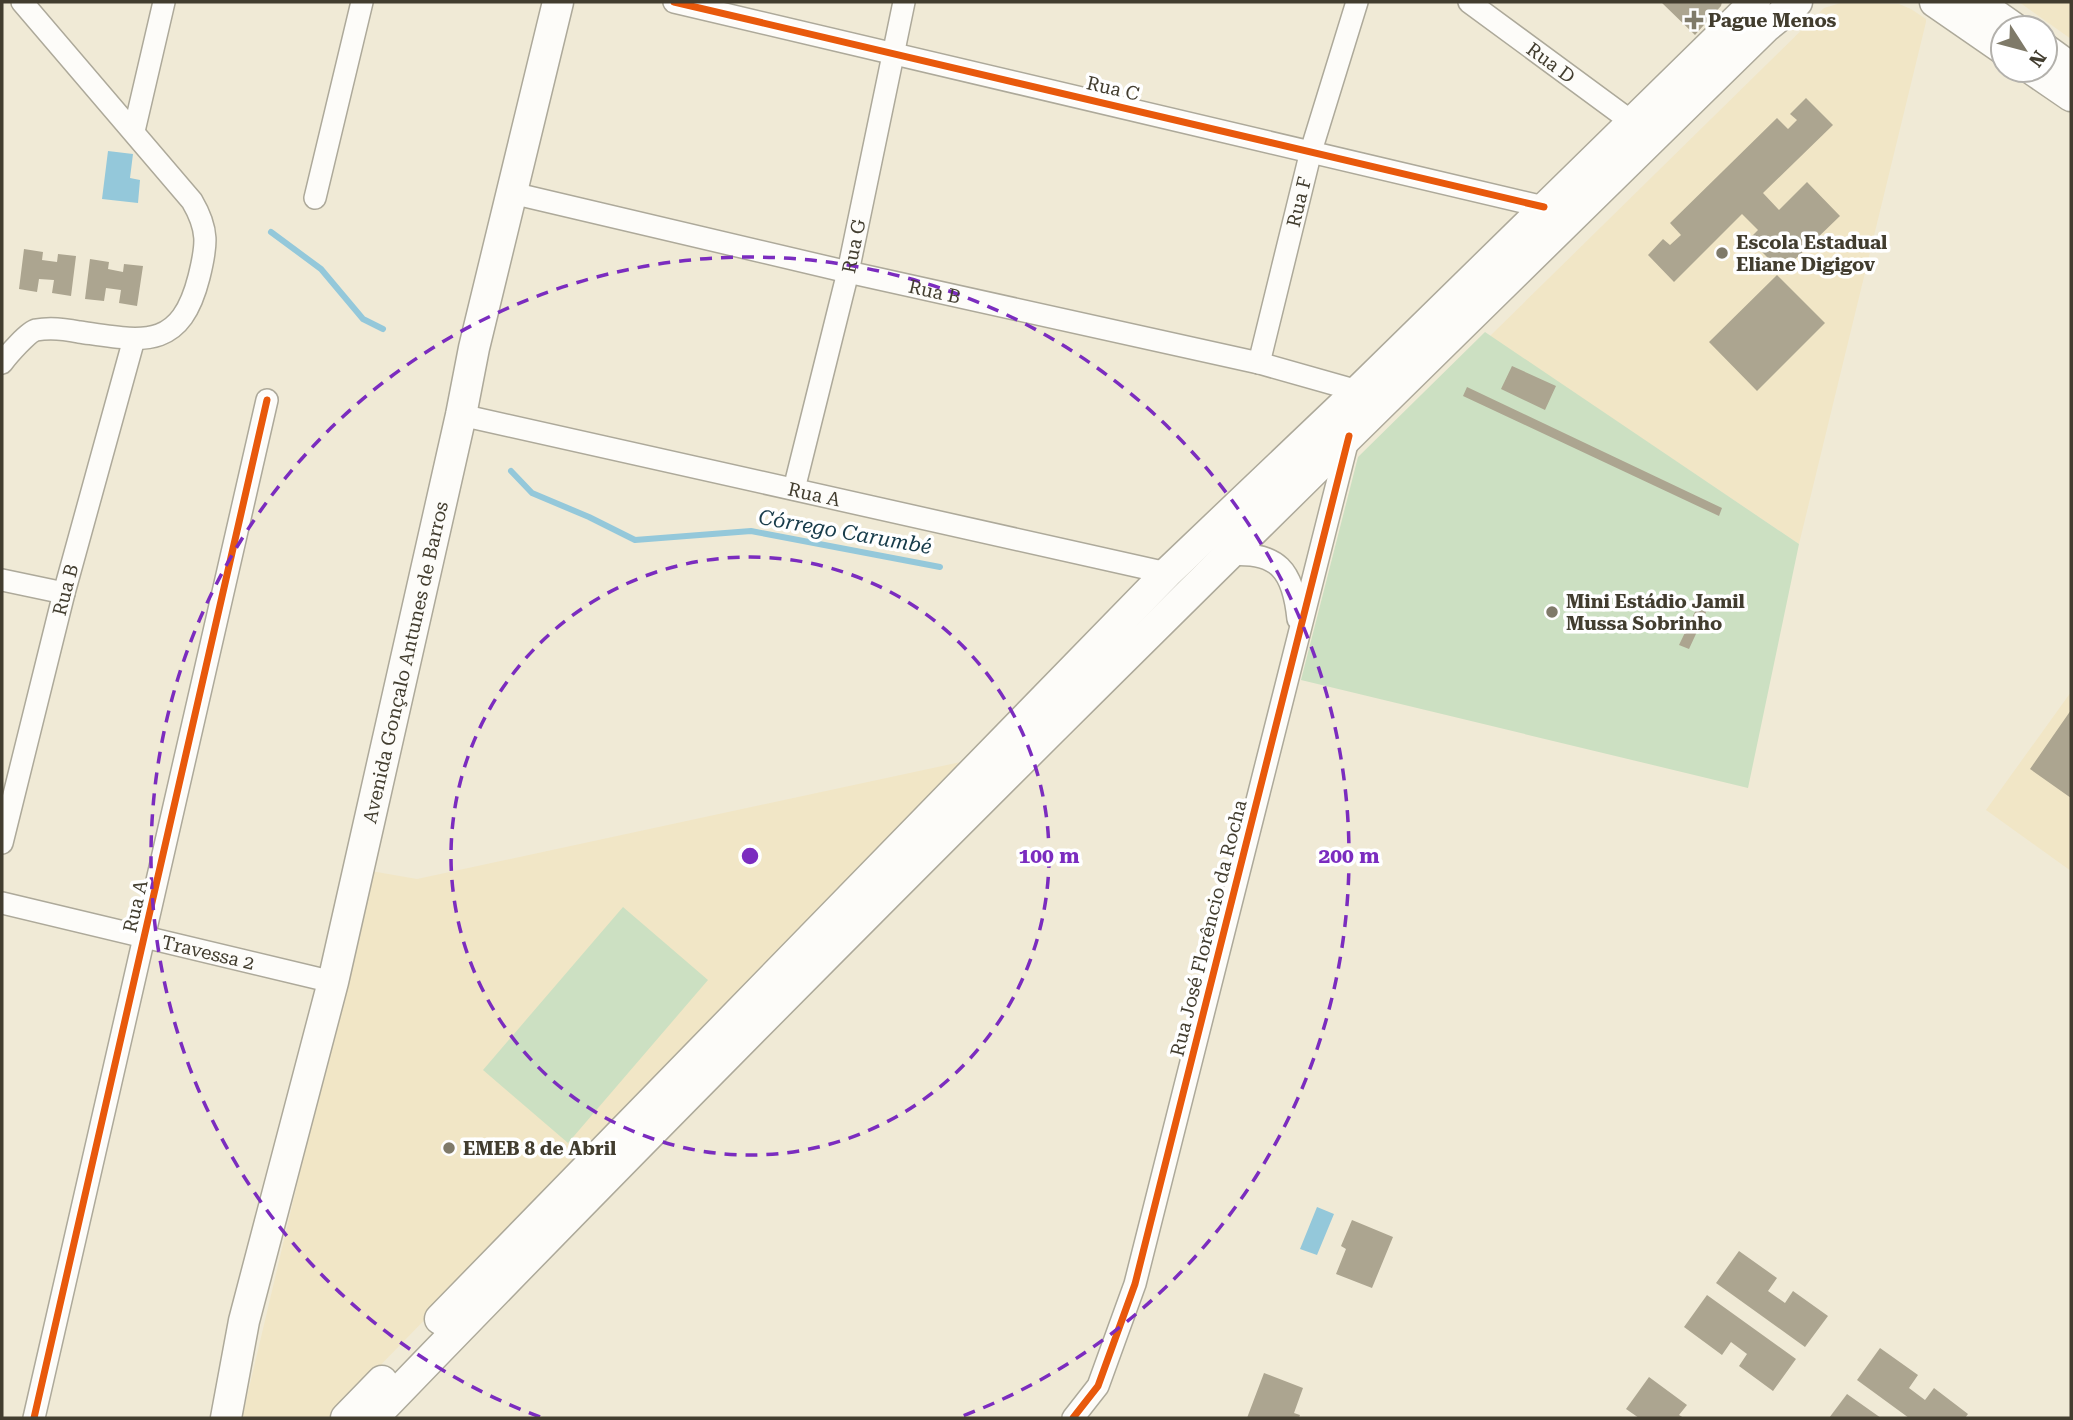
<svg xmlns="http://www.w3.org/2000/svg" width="2073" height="1420" font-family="'Roboto Serif',serif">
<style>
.built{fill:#f1e6c6}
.pitch{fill:#cce0c2}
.water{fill:#94c8da}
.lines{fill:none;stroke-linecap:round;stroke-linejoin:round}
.stream{stroke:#94c8da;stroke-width:6}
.building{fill:#aca590}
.minor-casing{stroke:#ada99a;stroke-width:24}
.secondary-casing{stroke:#ada99a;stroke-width:33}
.minor{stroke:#fdfcf9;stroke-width:21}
.secondary{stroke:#fdfcf9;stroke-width:30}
.cycleway-casing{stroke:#fff;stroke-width:11}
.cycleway{stroke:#e8590c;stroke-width:7}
.ring{fill:none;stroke:#7b2cbf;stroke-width:3.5;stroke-dasharray:12 9}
.poi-dot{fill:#7f7a69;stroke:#fff;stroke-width:2.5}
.labels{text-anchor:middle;stroke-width:7;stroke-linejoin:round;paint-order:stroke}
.poi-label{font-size:19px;font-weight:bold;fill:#423d2f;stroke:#fff;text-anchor:start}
.street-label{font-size:19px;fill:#423d2f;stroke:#fff}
.water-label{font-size:21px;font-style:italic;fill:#173b4a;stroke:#fff}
.centre{fill:#7b2cbf;stroke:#fff;stroke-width:3.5}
.ring-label{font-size:21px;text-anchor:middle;font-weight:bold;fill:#7b2cbf;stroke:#fff;stroke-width:7;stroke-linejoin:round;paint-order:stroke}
</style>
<rect width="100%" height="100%" fill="#f0ead6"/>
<path class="built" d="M1844 2 1899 4 1911 9 1926 19V22L1799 544 1490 336 1824 8Z
M2019 2H2071V39Z
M2071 692V871L1986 810Z
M970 760 329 1418H242L371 871 417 879Z"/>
<path class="pitch" d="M1485 332 1799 544 1748 788 1301 680 1358 457Z
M623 907 708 980 568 1143 483 1070Z"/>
<path class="water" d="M108 151 133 154 130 178 140 180 138 203 102 199Z
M1317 1207 1334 1214 1317 1255 1300 1249Z"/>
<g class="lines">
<path class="stream" d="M271 232 321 269 363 319 383 329
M511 471 532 493 589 517 635 540 751 531 940 567"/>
</g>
<path class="building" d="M1661 2H1722L1721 6 1695 35Z
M1806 98 1833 125 1763 193 1779 210 1807 182 1840 216 1782 272 1749 239 1758 230 1742 214 1674 282 1648 255 1663 239 1670 245 1681 235 1670 223 1777 118 1788 129 1797 120 1790 114Z
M24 249 43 252 42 260 57 262 58 254 76 256 71 296 52 293 54 280 39 279 37 292 19 289Z
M90 259 109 262 108 269 123 272 124 264 143 266 137 306 119 303 121 290 106 288 104 301 85 299Z
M1777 275 1825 323 1757 391 1709 342Z
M1512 366 1556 386 1545 410 1501 389Z
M1467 387 1722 508 1719 516 1463 396Z
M1704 593 1713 597 1689 649 1679 645Z
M2071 710V798L2030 769Z
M1352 1220 1393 1237 1372 1288 1336 1274 1346 1249 1341 1246Z
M1739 1251 1777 1278 1768 1291 1785 1303 1793 1291 1828 1316 1805 1347 1716 1283Z
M1707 1295 1796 1359 1773 1391 1739 1366 1747 1354 1731 1342 1722 1355 1684 1327Z
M1880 1348 1918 1375 1909 1388 1925 1400 1934 1388 1968 1414 1965 1418H1909L1857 1380Z
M1264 1373 1303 1388 1294 1413 1300 1415 1299 1418H1247Z
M1649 1377 1687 1405 1679 1415 1684 1418H1639L1626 1409Z
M1847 1394 1881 1418H1829Z"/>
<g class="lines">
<defs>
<g id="minor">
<path d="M674 2 1544 207"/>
<path id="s1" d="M1469 2 1632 122"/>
<path d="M134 131 164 2"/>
<path id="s2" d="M512 193 848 272 1259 363 1358 391"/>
<path d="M315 198 362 2"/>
<path d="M2 363C8 355 28 332 36 330 51 327 65 329 79 332 142 341 180 352 199 277 207 245 209 230 192 201L22 2"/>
<path id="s3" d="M1259 363 1311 151 1357 2"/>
<path id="s4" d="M461 415 1167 573"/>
<path id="s5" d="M794 489 848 272 904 2"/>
<path d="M1228 555C1278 551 1293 570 1298 619"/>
<path d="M2 580 64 593"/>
<path id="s6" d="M2 843 64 593 134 339"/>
<path id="s7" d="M2 903 333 982"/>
<path d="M34 1418 267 400"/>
<path d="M1073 1418 1098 1386 1135 1284 1349 436"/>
</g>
<g id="secondary">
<path d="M1935 2 2003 49"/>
<path d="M1977 2 2014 28"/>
<path d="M2045 49 2071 68"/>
<path d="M2033 70 2071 96"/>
<path d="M440 1319 1167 573 1358 391 1755 2"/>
<path id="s8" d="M226 1418 244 1321 333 982 461 415 474 348 558 2"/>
<path d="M346 1418 382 1381"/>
<path d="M373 1418C828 946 1297 486 1766 27L1797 2"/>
</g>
</defs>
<use href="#minor" class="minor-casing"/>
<use href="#secondary" class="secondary-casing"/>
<use href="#minor" class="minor"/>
<use href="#secondary" class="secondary"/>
<defs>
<path id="cycleway" d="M674 2 1544 207
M34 1418 267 400
M1073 1418 1098 1386 1135 1284 1349 436"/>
</defs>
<use href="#cycleway" class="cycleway-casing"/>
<use href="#cycleway" class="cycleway"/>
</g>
<g class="ring">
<circle cx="750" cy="856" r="299"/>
<path d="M540 1417A599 599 0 1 1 960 1417"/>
</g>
<g class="poi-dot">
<path d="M1690.5 9.5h7v7h7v7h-7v7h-7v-7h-7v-7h7z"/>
<circle cx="1722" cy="253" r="7"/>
<circle cx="1552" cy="612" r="7"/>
<circle cx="449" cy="1148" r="7"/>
</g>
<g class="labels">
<g class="poi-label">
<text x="1708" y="27">Pague Menos</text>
<text x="1736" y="249">Escola Estadual<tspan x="1736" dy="22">Eliane Digigov</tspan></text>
<text x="1566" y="608">Mini Estádio Jamil<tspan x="1566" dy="22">Mussa Sobrinho</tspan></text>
<text x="463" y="1155">EMEB 8 de Abril</text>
</g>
<g class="street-label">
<text dy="7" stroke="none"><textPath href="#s1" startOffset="102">Rua D</textPath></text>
<text transform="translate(1113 88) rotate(13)" y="7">Rua C</text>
<text dy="7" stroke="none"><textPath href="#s3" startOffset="166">Rua F</textPath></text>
<text dy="7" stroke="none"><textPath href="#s5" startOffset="250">Rua G</textPath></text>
<text dy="7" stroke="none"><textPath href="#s2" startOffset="434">Rua B</textPath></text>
<text dy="7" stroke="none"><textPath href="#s4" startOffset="362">Rua A</textPath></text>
<text dy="7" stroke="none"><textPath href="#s6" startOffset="261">Rua B</textPath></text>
<text dy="7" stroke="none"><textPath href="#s8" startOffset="777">Avenida Gonçalo Antunes de Barros</textPath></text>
<text transform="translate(135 906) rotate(-77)" y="7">Rua A</text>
<text transform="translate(1208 928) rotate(-76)" y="7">Rua José Florêncio da Rocha</text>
<text dy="7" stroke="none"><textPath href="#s7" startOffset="212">Travessa 2</textPath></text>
</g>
<g class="water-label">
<text transform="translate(845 532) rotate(10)" y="7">Córrego Carumbé</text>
</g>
</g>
<circle cx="750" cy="856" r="10" class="centre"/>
<g class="ring-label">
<text x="1049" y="863">100 m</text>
<text x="1349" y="863">200 m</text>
</g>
<rect width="2073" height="1420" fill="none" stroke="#423d2f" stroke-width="7"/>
<g transform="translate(2024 49) rotate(126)"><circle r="33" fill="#ffffff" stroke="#b3b1ac" stroke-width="2"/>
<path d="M0-5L12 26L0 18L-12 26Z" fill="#7f7a69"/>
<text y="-10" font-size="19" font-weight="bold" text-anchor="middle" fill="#423d2f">N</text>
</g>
</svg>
